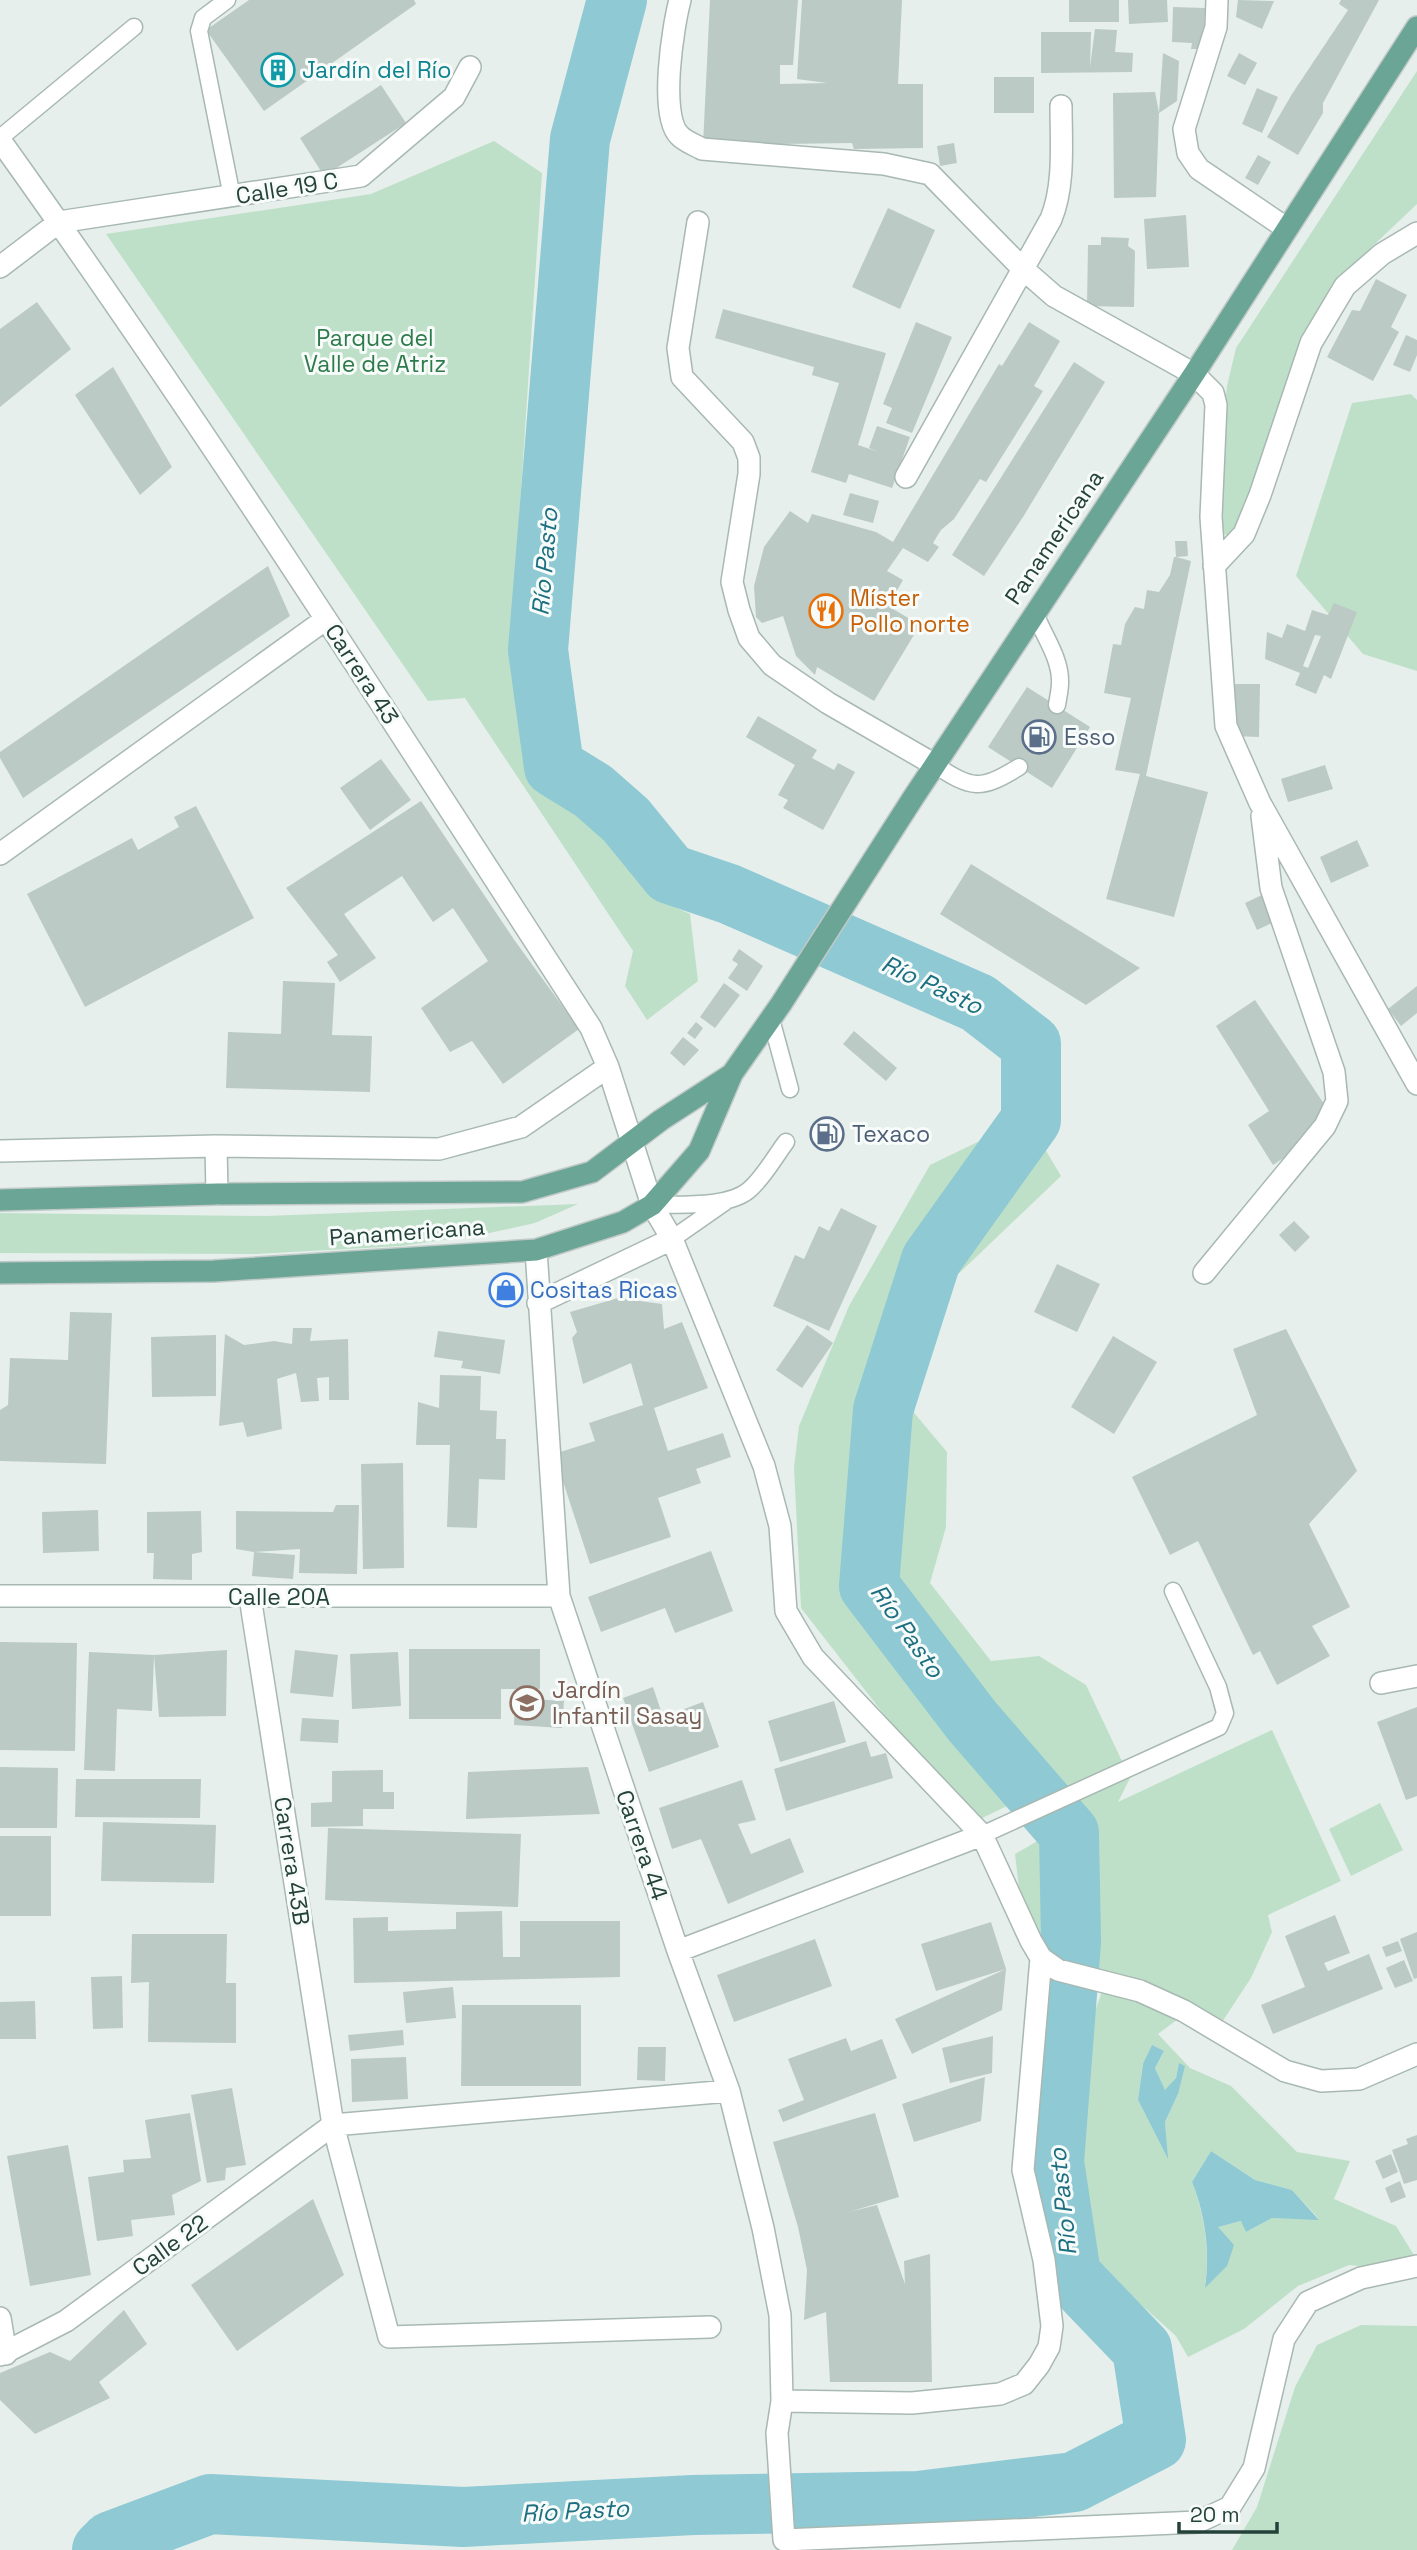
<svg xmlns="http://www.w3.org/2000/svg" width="1417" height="2550" font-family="'Space Grotesk',sans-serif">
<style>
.green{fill:#bfe0c8;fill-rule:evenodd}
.water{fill:#8ec9d4}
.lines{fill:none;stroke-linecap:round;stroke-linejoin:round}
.river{stroke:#8ec9d4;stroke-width:60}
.building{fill:#bbcac4;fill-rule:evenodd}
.service-casing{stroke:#a8b8b2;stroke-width:19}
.minor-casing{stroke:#a8b8b2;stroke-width:24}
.tertiary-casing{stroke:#a8b8b2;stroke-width:24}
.primary-casing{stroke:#c2cac8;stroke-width:24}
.service{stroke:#fff;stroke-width:16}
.minor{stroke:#fff;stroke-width:21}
.tertiary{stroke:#fff;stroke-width:21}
.primary{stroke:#6aa596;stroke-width:21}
.labels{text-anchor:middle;stroke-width:6;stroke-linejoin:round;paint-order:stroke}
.culture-label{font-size:23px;fill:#0d838f;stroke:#f7fbf9;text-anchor:start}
.street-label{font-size:23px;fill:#24423a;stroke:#f7fbf9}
.park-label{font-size:23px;fill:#2d7a4b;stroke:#f7fbf9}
.food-label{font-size:23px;fill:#c56008;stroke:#f7fbf9;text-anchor:start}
.service-label{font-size:23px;fill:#4e5e75;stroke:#f7fbf9;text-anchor:start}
.shop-label{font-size:23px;fill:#366cbe;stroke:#f7fbf9;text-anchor:start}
.education-label{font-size:23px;fill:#785e54;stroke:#f7fbf9;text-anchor:start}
.water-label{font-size:24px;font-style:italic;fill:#1c6f80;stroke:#f7fbf9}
</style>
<rect width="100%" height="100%" fill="#e6efeb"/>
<path class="green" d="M1417 71V204L1356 262 1291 369 1267 456 1235 533 1227 535 1220 533 1216 479 1227 386 1236 348Z
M494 141 542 173 510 657 532 781 616 846 659 900 690 914 698 981 647 1020 625 986 633 951 465 698 428 701 106 234 371 194Z
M1411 394 1417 400V671L1363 654 1296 576 1352 403Z
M994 1134 1045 1149 1061 1176 951 1281 928 1332 910 1408 947 1452 946 1527 930 1583 991 1661 1039 1656 1086 1685 1130 1778 1118 1802 1272 1730 1341 1881 1268 1915 1272 1932 1251 1978 1222 2022 1190 2010 1158 2034 1190 2068 1231 2086 1297 2152 1350 2161 1334 2199 1396 2226 1417 2260V2272L1349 2265 1298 2286 1244 2329 1188 2357 1176 2336 1089 2258 1077 2219 1071 2152 1083 2044 1107 1978 1049 1962 1020 1897 1015 1854 1053 1832 1032 1794 978 1820 914 1753 801 1608 794 1467 799 1426 849 1306 930 1165ZM1164 2051 1155 2068 1165 2091 1176 2078 1179 2064 1178 2094 1165 2122 1167 2157 1138 2100 1143 2064ZM1211 2151 1255 2180 1292 2190 1319 2219 1272 2218 1246 2232 1242 2221 1217 2227 1205 2287C1210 2251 1205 2216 1192 2182Z
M578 1204 535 1223 480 1235 400 1246 256 1254 0 1253V1213L266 1216Z
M1380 1803 1403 1850 1351 1876 1329 1829Z
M1361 2325 1417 2326V2550H1232L1257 2507 1295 2387 1317 2345Z"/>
<path class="water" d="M1152 2045 1164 2051 1155 2068 1165 2090 1176 2078 1179 2063 1185 2066 1178 2094 1165 2122 1168 2159 1138 2100 1143 2064Z
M1211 2151 1255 2180 1292 2190 1319 2220 1272 2218 1246 2232 1241 2221 1218 2227 1234 2245 1227 2266 1205 2288C1210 2252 1206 2217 1192 2182Z"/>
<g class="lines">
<path class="river" d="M102 2550 111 2541 210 2504 463 2517 693 2505 918 2501 1074 2482 1156 2440 1142 2349 1071 2275 1054 2162 1071 1942 1069 1833 972 1721 869 1586 883 1410 931 1260 1031 1120V1044L978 1003 729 894 670 874 626 820 593 791 554 767 538 650 580 139 617 0"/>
</g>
<path class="building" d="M249 0H414L416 4 264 111 206 30Z
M710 0H798L793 65H780V84L827 83 797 79 802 0H902L898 84H923V148L854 149 852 143 703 145Z
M1069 0H1119V22H1069Z
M1128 0H1167L1168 22 1129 24Z
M1238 0 1274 1 1262 29 1236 17Z
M1341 0H1379L1323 103V113L1298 155 1267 137 1292 94 1348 10 1339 4Z
M1173 7 1205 8 1204 49H1191L1192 43 1172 42Z
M1095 29 1117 30 1115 52 1133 53 1132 72 1041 73V32H1091L1090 67Z
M1163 53 1179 61 1177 101 1159 113 1156 197 1114 198 1113 93 1155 92 1159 113Z
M1239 53 1257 63 1245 85 1227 76Z
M994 77H1034V113H994Z
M381 85 406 123 324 176 300 138Z
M1257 88 1278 97 1262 133 1242 124Z
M954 143 957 163 940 166 937 146Z
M1258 155 1271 162 1258 185 1245 178Z
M888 208 935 230 900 309 852 287Z
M1186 215 1189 267 1147 269 1144 219Z
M1101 237 1129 238 1128 246 1135 251 1134 307 1087 306 1088 245H1101Z
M1376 279 1407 295 1391 327 1399 332 1373 381 1327 357 1352 310 1360 311Z
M37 302 71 349 0 407V329Z
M723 309 886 353 858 445 879 452 869 448 877 426 910 437 892 488 849 474 846 483 811 472 839 383 812 375 814 367 715 338Z
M916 322 952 337 912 433 886 423 892 408 883 404Z
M1029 322 1060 341 1034 386 1043 391 986 482 980 479 954 519 941 530 933 543 939 547 928 562 903 548 887 571 903 580 888 606 920 625 874 701 817 667 815 675 796 656 783 616 762 623 756 617 754 586 764 547 790 511 808 523 812 514 876 532 893 542 999 364 1002 366Z
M1406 335 1417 340V355L1410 372 1393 365Z
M1074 362 1105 382 1023 517 984 576 952 555Z
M113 367 172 467 140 495 75 395Z
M850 493 879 501 873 523 843 515Z
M1175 541H1187L1188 556 1176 557 1191 561 1146 776 1208 792 1174 917 1106 899 1140 774 1115 770 1131 698 1104 693 1113 644 1121 645 1125 624 1135 607 1144 609 1147 590 1159 592 1170 575 1174 557H1176Z
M268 566 290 616 23 798 0 758V752Z
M1334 603 1357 612 1331 679 1324 675 1316 694 1295 685 1300 673 1265 659 1267 632 1282 638 1287 624 1305 631 1312 610 1328 615ZM1315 635 1321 636 1308 668 1303 666Z
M1234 684H1260L1259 737 1233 736Z
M1027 687 1090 727 1052 788 988 747Z
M758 716 817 750 812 758 834 770 838 763 855 772 823 830 783 808 788 800 778 795 795 765 746 737Z
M381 759 411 800 370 830 340 788Z
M1325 765 1333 789 1288 802 1281 779Z
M421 801 515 941 579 1029 503 1084 472 1041 450 1052 421 1008 488 961 453 908 433 922 402 876 344 914 376 958 340 982 327 962 338 955 286 888Z
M196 806 254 918 85 1007 27 894 132 838 138 850 179 827 174 817Z
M1357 840 1369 866 1331 883 1320 857Z
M971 864 1140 968 1086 1005 940 914Z
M1264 894 1276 921 1257 930 1245 903Z
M739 949 763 966 747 991 728 978 738 964 732 960Z
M283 981 335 983 332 1035 372 1036 370 1092 226 1088 228 1032 281 1034Z
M724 983 740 995 715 1028 700 1017Z
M1417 986V1013L1401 1026 1388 1009Z
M1255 1000 1328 1110 1288 1155 1273 1165 1248 1125 1269 1111 1216 1026Z
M696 1022 703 1028 695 1039 687 1033Z
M854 1031 897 1068 886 1081 843 1044Z
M683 1037 699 1050 684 1066 670 1053Z
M841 1208 877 1226 829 1331 773 1306 795 1255 804 1259 819 1226 829 1231Z
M1294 1221 1310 1237 1295 1252 1279 1235Z
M1057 1264 1100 1284 1077 1332 1034 1312Z
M618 1298 662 1304 664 1329 682 1322 708 1388 654 1408 668 1451 723 1433 731 1457 696 1469 701 1483 658 1498 671 1537 590 1564 554 1454 595 1441 589 1423 643 1405 631 1363 583 1384 572 1338 577 1332 570 1312Z
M70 1312 112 1313 106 1464 0 1461V1410L8 1405 10 1358 68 1360Z
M807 1325 833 1343 802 1388 776 1370Z
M293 1328H312L310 1341 348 1339 349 1400H329V1377L317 1378 319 1401 301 1402 296 1373 277 1379 282 1429 247 1437 243 1422 219 1426 225 1334 244 1345 274 1341 292 1344Z
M1286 1329 1357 1471 1309 1524 1350 1607 1312 1626 1330 1656 1277 1685 1260 1651 1253 1655 1198 1541 1170 1555 1132 1477 1257 1415 1233 1349Z
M438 1331 505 1340 500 1374 461 1368 463 1361 434 1357Z
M216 1335V1396L152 1397 151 1337Z
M1113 1336 1157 1362 1114 1434 1071 1407Z
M440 1375 481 1376 480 1410 497 1411 496 1439H506L505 1480 479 1479 477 1528 447 1527 450 1445H416L418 1402 439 1408Z
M403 1463 404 1568 363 1569 361 1464Z
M336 1505H359L357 1574 299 1573 300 1549 254 1552 236 1549V1511L333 1512Z
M98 1510 99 1551 43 1553 42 1512Z
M201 1511 202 1552 192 1554V1580L153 1579 154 1553H147V1512Z
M711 1551 733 1611 675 1633 665 1608 601 1632 588 1597Z
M254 1552 295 1555 293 1579 252 1576Z
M0 1642 77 1643 75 1751 0 1750Z
M409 1649H540V1689H501V1719H409Z
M227 1650 226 1716 159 1717 154 1655 152 1711 117 1709 115 1771 84 1770 89 1652 154 1655Z
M295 1650 338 1655 333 1697 290 1693Z
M398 1652 401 1706 352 1709 350 1654Z
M653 1687 663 1717 703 1702 719 1747 649 1772 623 1698Z
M515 1698 564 1701 562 1728 514 1725Z
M834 1701 846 1742 780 1762 768 1721Z
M1417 1707V1796L1406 1800 1377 1722Z
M302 1718 339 1720 338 1743 300 1741Z
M866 1741 871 1757 886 1753 893 1778 786 1811 774 1769Z
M0 1767 58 1768 57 1828H0Z
M588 1767 600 1814 466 1819 468 1772Z
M383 1770V1792H394V1809H363V1826L311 1827V1803L332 1802V1771Z
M76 1779H201L200 1818 75 1817Z
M742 1780 756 1820 738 1824 751 1854 790 1838 804 1872 728 1904 701 1839 672 1849 659 1808Z
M103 1822 216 1825 214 1883 101 1881Z
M328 1828 521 1834 518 1907 325 1900Z
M0 1836H51V1916H0Z
M502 1911 503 1957H520V1921H620V1977L354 1983 353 1918 388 1917V1931L456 1929V1912Z
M1335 1915 1350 1953 1324 1963 1328 1971 1369 1954 1383 1989 1273 2034 1261 2005 1305 1987 1285 1936Z
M991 1922 1006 1969 936 1991 921 1944Z
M1417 1932V1978L1414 1979 1400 1939Z
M132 1934H227L226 1983H236V2043L148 2042 149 1982 131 1983Z
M815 1939 832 1986 734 2022 717 1975Z
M1398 1941 1402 1951 1386 1957 1382 1947Z
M1404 1960 1413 1981 1395 1988 1386 1968Z
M1006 1969 1002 2010 912 2054 895 2019Z
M122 1976 123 2028 93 2029 91 1977Z
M453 1987 456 2018 406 2023 403 1992Z
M35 2001 36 2039H0V2002Z
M462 2005H581V2086H461Z
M403 2030 404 2045 350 2051 348 2035Z
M993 2036 992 2073 950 2083 942 2048Z
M846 2038 851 2051 882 2039 897 2078 783 2122 778 2110 804 2100 788 2059Z
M638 2047H666L665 2081 637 2080Z
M406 2057 408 2099 352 2102 351 2059Z
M985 2077 981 2121 914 2142 902 2104Z
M232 2088 246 2165 226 2168 225 2180 207 2183 191 2095Z
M190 2113 201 2181 172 2195 175 2215 131 2220 133 2236 97 2241 88 2177 124 2172 123 2160 151 2158 145 2120Z
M875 2113 899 2197 849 2212 877 2205 905 2284 904 2261 930 2254 932 2382H830L826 2312 804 2320 807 2270 798 2227 773 2142Z
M1417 2135V2180L1404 2184 1392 2150 1408 2144 1406 2139Z
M68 2145 91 2275 30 2286 7 2156Z
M1391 2154 1398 2172 1383 2179 1375 2161Z
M1400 2181 1406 2197 1391 2203 1385 2188Z
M313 2199 344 2275 237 2351 191 2285Z
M124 2310 147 2344 99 2382 110 2398 35 2434 0 2400V2373L50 2352 70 2361Z"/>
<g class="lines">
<defs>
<path id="service" d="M227 0 203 18 199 31 232 197
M0 138 134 27
M1035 613C1043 635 1061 658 1060 683 1060 690 1058 698 1057 705
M935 765C972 789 980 791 1019 767
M771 1019 790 1089
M652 1205C679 1204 728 1208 749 1190 764 1177 774 1158 786 1142
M672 1239 725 1202
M982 1835 1219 1727 1225 1713 1218 1687 1173 1591"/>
<path id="minor" d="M680 0C673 26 659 115 679 135 684 141 695 145 702 149L884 164 930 174 1022 268 1054 296 1194 374 1213 393 1216 405 1211 517 1226 726 1260 803 1417 1084
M1217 0 1216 27 1184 129 1188 153 1199 169 1286 228
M0 140C207 429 398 730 591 1028L608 1067 652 1205 672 1239 764 1466 780 1526 786 1611 813 1657 982 1835 1031 1941 1041 1958 1058 1970 1140 1991 1184 2011 1285 2071 1321 2081 1359 2079 1417 2054
M698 222 678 348 682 377 743 442 749 458V474L732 582 739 610 749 638 772 665 828 703 935 765
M0 267 59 222 361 176 454 97 470 67
M906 477 1051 219C1065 185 1061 142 1061 106
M1214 566 1244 534 1260 495 1311 343 1345 286 1382 254 1417 233
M0 854 326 619
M216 1146 217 1194
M0 1151 216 1146 439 1149 521 1127 608 1067
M536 1250 559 1596 678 1951 729 2091 763 2228 780 2315 782 2401 777 2433 784 2540 1198 2522 1230 2507 1254 2468 1284 2339 1308 2302 1361 2278 1417 2266
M1204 1273 1325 1126 1337 1101 1334 1072 1271 888 1262 816
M538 1303 672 1239
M0 1596H559
M250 1597 333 2125 389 2337 710 2327
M1381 1683 1417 1676
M678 1951 982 1835
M333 2125 729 2091
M0 2318 6 2354
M782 2401 912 2403 1000 2394 1024 2384 1039 2365 1049 2347 1052 2326 1044 2260 1023 2170 1041 1958"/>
<path id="tertiary" d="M0 2355 66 2321 333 2125"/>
<path id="primary" d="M0 1200 217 1194 522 1192 592 1172 661 1120 732 1074
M0 1273 214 1271 536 1250 623 1222 652 1205 699 1151 732 1074 781 1004 913 798 1194 374 1417 27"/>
</defs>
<use href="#service" class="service-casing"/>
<use href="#minor" class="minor-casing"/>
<use href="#tertiary" class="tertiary-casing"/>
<use href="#primary" class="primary-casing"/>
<use href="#service" class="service"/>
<use href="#minor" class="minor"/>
<use href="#tertiary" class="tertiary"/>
<use href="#primary" class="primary"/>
</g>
<defs>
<symbol id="building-ring" viewBox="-11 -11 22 22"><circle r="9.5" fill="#f7fbf9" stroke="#0f9aa8" stroke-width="1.5"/><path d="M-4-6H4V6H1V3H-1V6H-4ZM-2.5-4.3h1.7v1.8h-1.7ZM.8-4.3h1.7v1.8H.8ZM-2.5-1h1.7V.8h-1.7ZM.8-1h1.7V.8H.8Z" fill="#0f9aa8"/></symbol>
<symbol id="restaurant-ring" viewBox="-11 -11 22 22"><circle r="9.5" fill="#f7fbf9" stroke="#e8710a" stroke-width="1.5"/><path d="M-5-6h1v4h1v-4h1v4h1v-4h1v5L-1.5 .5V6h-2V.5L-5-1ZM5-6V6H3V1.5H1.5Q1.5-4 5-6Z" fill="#e8710a"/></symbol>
<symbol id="fuel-ring" viewBox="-11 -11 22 22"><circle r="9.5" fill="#f7fbf9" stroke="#5c6f8a" stroke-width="1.5"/><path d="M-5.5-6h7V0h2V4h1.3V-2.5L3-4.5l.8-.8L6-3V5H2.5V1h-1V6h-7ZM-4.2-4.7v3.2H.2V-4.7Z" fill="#5c6f8a"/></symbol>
<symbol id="shop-ring" viewBox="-11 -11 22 22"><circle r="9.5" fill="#f7fbf9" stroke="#3f7fe0" stroke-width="1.5"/><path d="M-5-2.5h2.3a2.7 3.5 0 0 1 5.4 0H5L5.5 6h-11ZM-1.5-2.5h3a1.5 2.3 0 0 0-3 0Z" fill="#3f7fe0"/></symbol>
<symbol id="school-ring" viewBox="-11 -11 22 22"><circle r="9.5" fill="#f7fbf9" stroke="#8d6e63" stroke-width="1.5"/><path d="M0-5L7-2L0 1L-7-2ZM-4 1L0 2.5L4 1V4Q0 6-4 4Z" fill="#8d6e63"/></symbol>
</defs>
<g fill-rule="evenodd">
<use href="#building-ring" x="259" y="51" width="38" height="38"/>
<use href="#restaurant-ring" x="807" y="592" width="38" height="38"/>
<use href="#fuel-ring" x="1020" y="718" width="38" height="38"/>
<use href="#fuel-ring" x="808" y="1115" width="38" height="38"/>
<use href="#shop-ring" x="487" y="1271" width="38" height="38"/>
<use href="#school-ring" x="508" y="1684" width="38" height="38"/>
</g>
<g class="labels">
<g class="culture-label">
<text x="302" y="78">Jardín del Río</text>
</g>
<g class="street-label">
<text transform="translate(287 188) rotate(-9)" y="8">Calle 19 C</text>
<text transform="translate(1054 537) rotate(-56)" y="8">Panamericana</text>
<text transform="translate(362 674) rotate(57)" y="8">Carrera 43</text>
<text transform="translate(407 1232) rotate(-4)" y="8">Panamericana</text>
<text x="279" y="1605">Calle 20A</text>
<text transform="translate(642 1845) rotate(71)" y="8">Carrera 44</text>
<text transform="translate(292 1861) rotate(81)" y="8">Carrera 43B</text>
<text transform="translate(170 2245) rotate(-36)" y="8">Calle 22</text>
</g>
<g class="park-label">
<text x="375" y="346">Parque del<tspan x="375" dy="26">Valle de Atriz</tspan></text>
</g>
<g class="food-label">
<text x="850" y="606">Míster<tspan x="850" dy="26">Pollo norte</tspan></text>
</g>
<g class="service-label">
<text x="1064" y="745">Esso</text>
<text x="852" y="1142">Texaco</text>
</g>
<g class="shop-label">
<text x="530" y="1298">Cositas Ricas</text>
</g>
<g class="education-label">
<text x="552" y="1698">Jardín<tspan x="552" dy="26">Infantil Sasay</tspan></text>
</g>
<g class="water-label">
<text transform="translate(545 562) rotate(-85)" y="8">Río Pasto</text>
<text transform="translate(932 985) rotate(25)" y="8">Río Pasto</text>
<text transform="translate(907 1631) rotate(55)" y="8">Río Pasto</text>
<text transform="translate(1063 2202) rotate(-96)" y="8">Río Pasto</text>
<text transform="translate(575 2511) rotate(-3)" y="8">Río Pasto</text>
</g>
</g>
<path d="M1179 2522v10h98v-10" fill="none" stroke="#24423a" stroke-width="3.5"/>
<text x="1190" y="2522" font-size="21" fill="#24423a" stroke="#f7fbf9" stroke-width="5" paint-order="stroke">20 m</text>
</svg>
